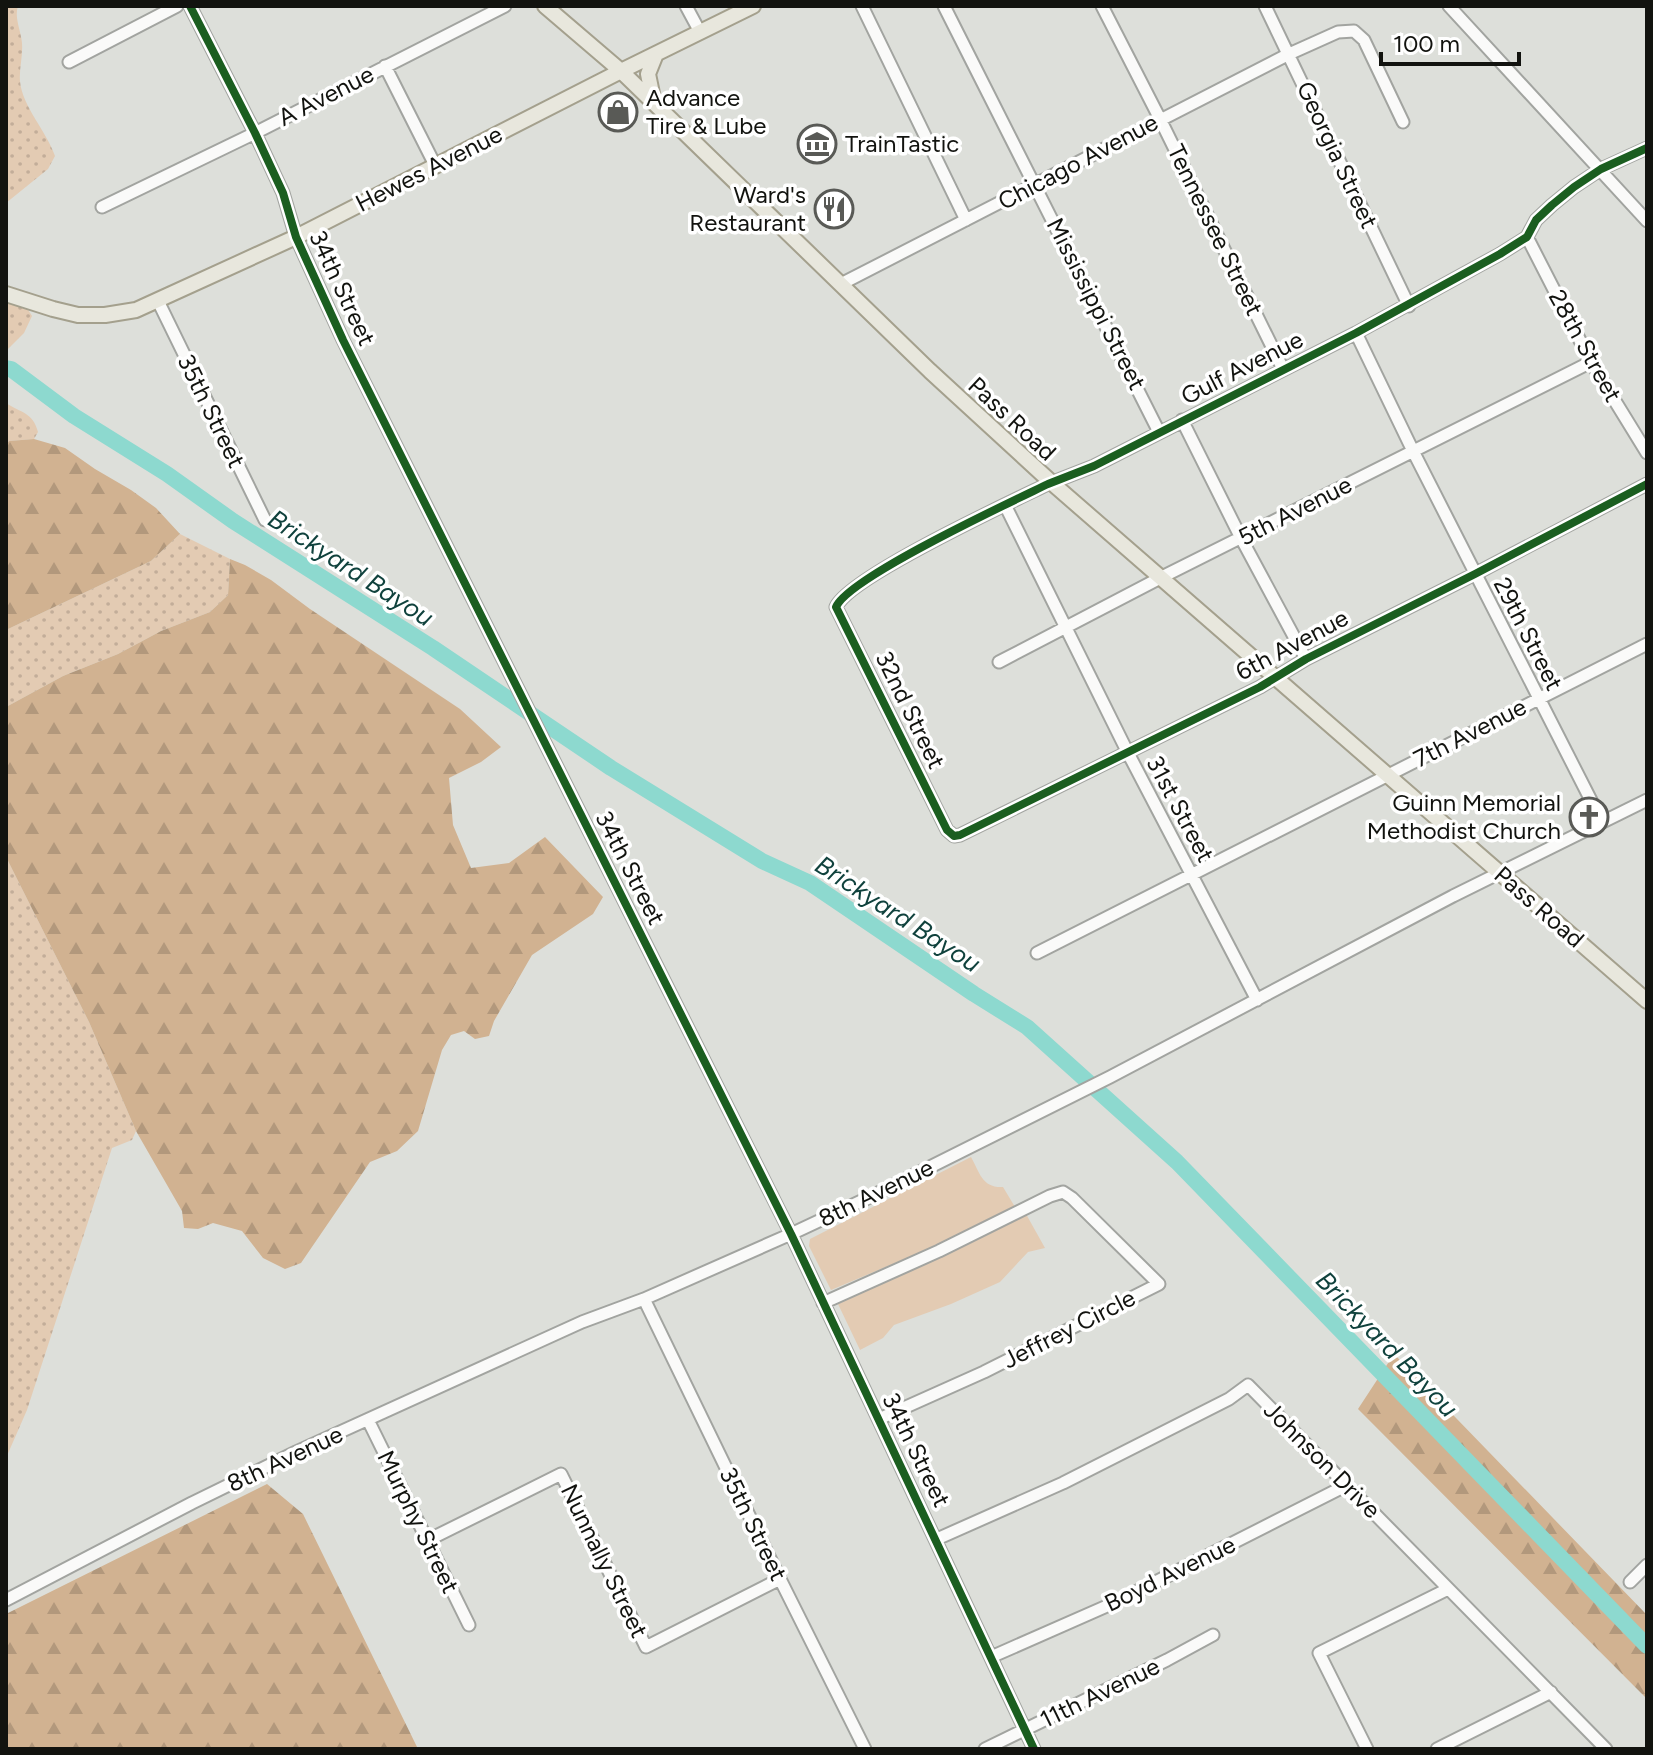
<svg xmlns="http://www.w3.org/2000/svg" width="1653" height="1755" font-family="Figtree,sans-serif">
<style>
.grass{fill:url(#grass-dots)}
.forest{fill:url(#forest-firs)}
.garden{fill:#e3cbb3}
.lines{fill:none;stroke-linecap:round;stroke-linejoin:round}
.river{stroke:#8dd9cf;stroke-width:16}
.minor-casing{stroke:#a2a4a0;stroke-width:15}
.major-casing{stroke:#a4a08d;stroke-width:18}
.minor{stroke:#fafaf9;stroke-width:11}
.major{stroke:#e8e7dd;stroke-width:14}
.cycleway-casing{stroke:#fff;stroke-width:13}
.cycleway{stroke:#1b5e20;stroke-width:8}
.labels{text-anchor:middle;stroke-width:7;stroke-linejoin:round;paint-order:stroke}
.street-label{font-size:24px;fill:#12130f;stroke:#fff}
.poi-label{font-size:24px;fill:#12130f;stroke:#fff;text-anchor:start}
.water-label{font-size:26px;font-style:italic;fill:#10423d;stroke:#fff}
</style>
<defs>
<pattern id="grass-dots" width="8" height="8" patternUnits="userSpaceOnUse" patternTransform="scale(2)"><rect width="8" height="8" fill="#e3cbb3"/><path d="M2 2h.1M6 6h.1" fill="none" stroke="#c2ad99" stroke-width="1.8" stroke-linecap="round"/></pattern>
<pattern id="forest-firs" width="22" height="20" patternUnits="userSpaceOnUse" patternTransform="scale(2)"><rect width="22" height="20" fill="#d1b291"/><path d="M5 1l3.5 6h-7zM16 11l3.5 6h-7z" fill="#b2987c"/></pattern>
</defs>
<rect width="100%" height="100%" fill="#dddfda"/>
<path class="grass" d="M6 6H18C14 18 21 30 22 43 23 56 19 69 20 81 22 106 47 132 55 156L48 169 6 203Z
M6 300 27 308 32 316 24 333 6 351Z
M6 403C21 413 33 412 38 432L34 439 9 441 6 445Z
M180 534 230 559 228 595 210 612 161 631 118 654 63 676 6 707V630L151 561Z
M6 857 89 1022 136 1131 132 1140 112 1148 27 1410 6 1458Z"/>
<path class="forest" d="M34 439 65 448 95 469 131 490 156 508 180 534 151 561 6 630V445L9 441Z
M230 559 245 565 271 580 310 609 460 709 501 747 481 762 449 778 453 825 471 868 509 863 545 837 603 897 593 914 532 955 494 1021 489 1036 475 1039 464 1031 451 1035 442 1050 418 1131 397 1151 370 1162 301 1263 285 1269 263 1258 242 1231 213 1223 198 1229 184 1228 182 1211 136 1131 89 1022 6 857V707L63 676 118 654 161 631 210 612 228 595Z
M1394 1354 1647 1615V1699L1358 1409Z
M267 1484 303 1514 418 1749H6V1614Z"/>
<path class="garden" d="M971 1157C980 1173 982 1188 1003 1187L1015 1207 926 1250 831 1290 809 1246 810 1239Z
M1026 1214 1045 1248 1028 1252 1000 1282 951 1304 894 1325 883 1338 860 1350 838 1304Z"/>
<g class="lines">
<path class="river" d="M6 368 11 369 74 416 167 474 233 521 433 648 611 768 762 861 810 883 974 994 1027 1027 1177 1162 1647 1646"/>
<defs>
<path id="minor" d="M190 6 255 133 283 193 296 237 343 340 791 1234 1034 1749
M686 6 700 32
M862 6 966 220
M944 6 1159 432
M1102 6 1160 119 1283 369
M1265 6 1409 306
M1449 6 1647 221
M69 62 177 6
M385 66 436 167
M1647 148 1601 169 1574 187 1552 205 1536 220 1527 237 1500 254 1356 333 1094 466C1079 472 1063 478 1048 484 1011 502 849 577 836 607L947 830 954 836 960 835 1260 687 1306 659 1475 574 1647 484
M102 207 255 133 505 6
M1527 237 1591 362 1647 453
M841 284 1289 54 1338 32 1354 31 1364 40 1403 122
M158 301 265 520
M1356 333 1413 451 1602 822
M1182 420 1241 538 1306 659
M1005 505 1128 753 1257 1000
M999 662 1162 577 1591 362
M1037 953 1647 644
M644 1299 780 1579 865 1749
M823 1303 939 1251 1050 1196 1063 1192 1072 1198 1159 1284 984 1372 879 1419
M368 1420 469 1625
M937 1539 1063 1483 1229 1399 1248 1385 1606 1749
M428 1540 561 1474 646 1647 780 1579
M1630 1582 1647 1565
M6 1600 192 1503 296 1452 582 1322 644 1299 791 1234 872 1196 1110 1077 1453 896 1647 800
M991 1657 1116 1602 1347 1485
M985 1749 1167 1660 1213 1635
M1367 1749 1319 1653 1448 1589
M1437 1749 1551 1692"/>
<path id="major" d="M545 6 621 71 930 371 1052 483 1647 1001
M654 103 648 74 656 54
M6 294 53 309 78 315H105L136 310 296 237 621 71 753 6"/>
</defs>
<use href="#minor" class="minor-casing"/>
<use href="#major" class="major-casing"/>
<use href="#minor" class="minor"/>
<use href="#major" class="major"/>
<defs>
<path id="cycleway" d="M190 6 255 133 283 193 296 237 343 340 791 1234 1034 1749
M1647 148 1601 169 1574 187 1552 205 1536 220 1527 237 1500 254 1356 333 1094 466C1079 472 1063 478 1048 484 1011 502 849 577 836 607L947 830 954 836 960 835 1260 687 1306 659 1475 574 1647 484"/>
</defs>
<use href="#cycleway" class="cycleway-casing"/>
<use href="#cycleway" class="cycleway"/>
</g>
<defs>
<symbol id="shop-ring" viewBox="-11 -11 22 22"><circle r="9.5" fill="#fff" stroke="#595a56" stroke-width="1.5"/><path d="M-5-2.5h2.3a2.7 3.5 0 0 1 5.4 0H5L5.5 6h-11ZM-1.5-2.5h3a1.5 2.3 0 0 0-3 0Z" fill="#595a56"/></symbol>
<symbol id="museum-ring" viewBox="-11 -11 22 22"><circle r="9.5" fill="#fff" stroke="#595a56" stroke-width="1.5"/><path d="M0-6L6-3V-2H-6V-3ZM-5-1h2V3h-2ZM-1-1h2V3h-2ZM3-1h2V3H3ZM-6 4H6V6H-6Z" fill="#595a56"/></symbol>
<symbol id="restaurant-ring" viewBox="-11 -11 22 22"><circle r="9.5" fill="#fff" stroke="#595a56" stroke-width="1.5"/><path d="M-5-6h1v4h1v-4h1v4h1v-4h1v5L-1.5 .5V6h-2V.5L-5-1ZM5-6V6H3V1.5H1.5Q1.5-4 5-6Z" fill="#595a56"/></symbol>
<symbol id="church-ring" viewBox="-11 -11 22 22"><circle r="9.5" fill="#fff" stroke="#595a56" stroke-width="1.5"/><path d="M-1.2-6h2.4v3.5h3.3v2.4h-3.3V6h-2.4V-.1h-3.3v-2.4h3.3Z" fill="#595a56"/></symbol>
</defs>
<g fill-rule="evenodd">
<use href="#shop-ring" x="596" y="90" width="44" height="44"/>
<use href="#museum-ring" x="795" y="122" width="44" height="44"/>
<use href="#restaurant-ring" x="812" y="187" width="44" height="44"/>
<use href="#church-ring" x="1567" y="795" width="44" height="44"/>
</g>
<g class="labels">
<g class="street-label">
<text transform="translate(326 96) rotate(-27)" y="8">A Avenue</text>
<text transform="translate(1337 155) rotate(65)" y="8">Georgia Street</text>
<text transform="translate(1078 162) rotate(-28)" y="8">Chicago Avenue</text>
<text transform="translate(429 169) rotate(-27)" y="8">Hewes Avenue</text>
<text transform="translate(1215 230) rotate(64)" y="8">Tennessee Street</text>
<text transform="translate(342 288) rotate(65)" y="8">34th Street</text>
<text transform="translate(1096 304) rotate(63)" y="8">Mississippi Street</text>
<text transform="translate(1585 346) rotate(61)" y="8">28th Street</text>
<text transform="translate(1242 368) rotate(-27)" y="8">Gulf Avenue</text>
<text transform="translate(211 411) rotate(64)" y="8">35th Street</text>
<text transform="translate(1012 419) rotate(43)" y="8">Pass Road</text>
<text transform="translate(1295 511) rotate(-27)" y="8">5th Avenue</text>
<text transform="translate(1528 634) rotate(63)" y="8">29th Street</text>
<text transform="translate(1292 645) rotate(-28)" y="8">6th Avenue</text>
<text transform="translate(910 710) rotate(64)" y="8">32nd Street</text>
<text transform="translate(1470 733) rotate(-27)" y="8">7th Avenue</text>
<text transform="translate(1180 809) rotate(62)" y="8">31st Street</text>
<text transform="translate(630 868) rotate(63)" y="8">34th Street</text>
<text transform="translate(1539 907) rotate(41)" y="8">Pass Road</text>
<text transform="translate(876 1193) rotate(-26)" y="8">8th Avenue</text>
<text transform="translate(1069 1329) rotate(-27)" y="8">Jeffrey Circle</text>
<text transform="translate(916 1450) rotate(64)" y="8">34th Street</text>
<text transform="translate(285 1459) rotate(-25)" y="8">8th Avenue</text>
<text transform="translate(1322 1460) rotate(45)" y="8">Johnson Drive</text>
<text transform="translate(418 1522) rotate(64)" y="8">Murphy Street</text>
<text transform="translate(753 1524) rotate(64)" y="8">35th Street</text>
<text transform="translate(604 1561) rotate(64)" y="8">Nunnally Street</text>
<text transform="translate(1170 1574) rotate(-26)" y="8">Boyd Avenue</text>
<text transform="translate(1100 1693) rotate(-26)" y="8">11th Avenue</text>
</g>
<g class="poi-label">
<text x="646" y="106">Advance<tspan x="646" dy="28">Tire &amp; Lube</tspan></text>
<text x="845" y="152">TrainTastic</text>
<text x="806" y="203" text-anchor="end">Ward's<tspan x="806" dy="28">Restaurant</tspan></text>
<text x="1561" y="811" text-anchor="end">Guinn Memorial<tspan x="1561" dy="28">Methodist Church</tspan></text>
</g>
<g class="water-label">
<text transform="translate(351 568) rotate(33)" y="9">Brickyard Bayou</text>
<text transform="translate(898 914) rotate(33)" y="9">Brickyard Bayou</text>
<text transform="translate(1387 1344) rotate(46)" y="9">Brickyard Bayou</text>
</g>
</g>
<rect width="1653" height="1755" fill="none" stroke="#12130f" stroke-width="16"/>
<path d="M1381 52v12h138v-12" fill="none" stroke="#12130f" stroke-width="4"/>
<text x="1393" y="52" font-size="24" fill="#12130f" stroke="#ffffff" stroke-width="6" paint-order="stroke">100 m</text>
</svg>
